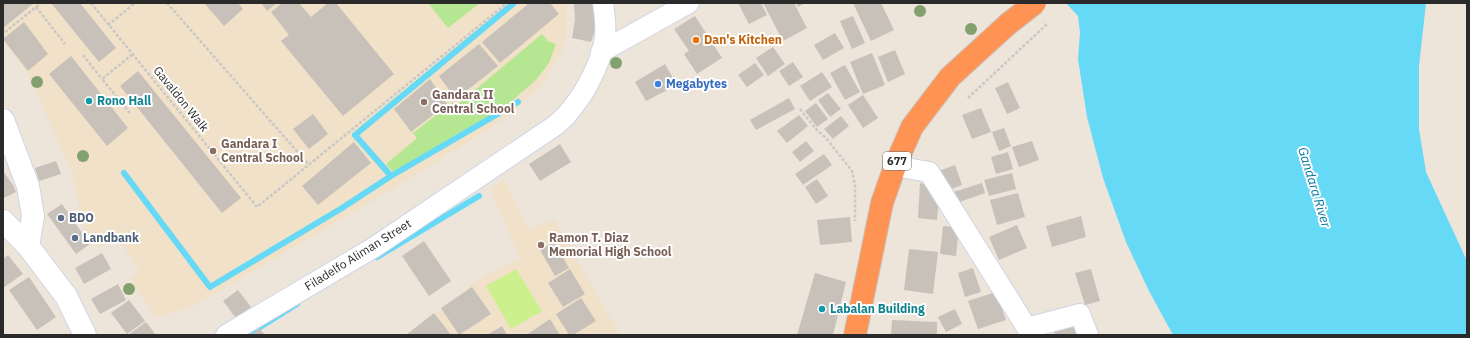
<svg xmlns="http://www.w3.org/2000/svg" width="1470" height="338" font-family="'IBM Plex Sans',sans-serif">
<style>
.education{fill:#f0e1c8}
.green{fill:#b5e793}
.pitch{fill:#ccf08e}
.water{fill:#66d9f6}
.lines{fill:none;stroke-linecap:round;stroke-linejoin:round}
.stream{stroke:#66d9f6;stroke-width:6}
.building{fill:#c8c1ba}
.street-casing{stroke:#d0d5e4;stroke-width:22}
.secondary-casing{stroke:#d0d5e4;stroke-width:24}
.highway-casing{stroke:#c8c8c8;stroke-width:24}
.path{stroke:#c8c8c8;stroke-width:2.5;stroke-dasharray:3 2;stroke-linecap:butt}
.street{stroke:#fff;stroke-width:20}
.secondary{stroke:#fff;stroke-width:22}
.highway{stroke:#ff9353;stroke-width:22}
.highway-bridge-casing{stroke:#c8c8c8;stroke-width:24;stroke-linecap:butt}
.highway-bridge{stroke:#ff9353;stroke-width:22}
.tree{fill:#83a16e}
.food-dot{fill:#e8710a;stroke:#fff;stroke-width:1.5}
.shop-dot{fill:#3f7fe0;stroke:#fff;stroke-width:1.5}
.culture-dot{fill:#0f9aa8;stroke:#fff;stroke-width:1.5}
.education-dot{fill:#8d6e63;stroke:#fff;stroke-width:1.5}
.service-dot{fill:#5c6f8a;stroke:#fff;stroke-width:1.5}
.labels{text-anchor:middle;stroke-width:4;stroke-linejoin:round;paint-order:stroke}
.shield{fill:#fff;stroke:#6a6a6a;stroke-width:1}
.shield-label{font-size:11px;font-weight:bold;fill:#2a2a2a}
.food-label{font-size:12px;font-weight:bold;fill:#c56008;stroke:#fff;text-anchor:start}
.shop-label{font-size:12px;font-weight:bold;fill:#366cbe;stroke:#fff;text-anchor:start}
.education-label{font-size:12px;font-weight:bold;fill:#785e54;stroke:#fff;text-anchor:start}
.street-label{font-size:12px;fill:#2a2a2a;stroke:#fff}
.culture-label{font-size:12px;font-weight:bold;fill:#0d838f;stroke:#fff;text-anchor:start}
.service-label{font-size:12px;font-weight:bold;fill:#4e5e75;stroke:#fff;text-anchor:start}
.water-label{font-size:13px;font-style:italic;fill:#0476a3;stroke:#fff}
</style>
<rect width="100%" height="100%" fill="#ede4da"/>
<path class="education" d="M3 3H566L567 27 563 50 542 85 504 119 393 189 194 306 156 318 130 279 140 271 116 236 98 248 84 227 71 170 28 74 3 40Z
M505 180 528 230 554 220 620 335H406L486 275 520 259 490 188Z"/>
<path class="green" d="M428 3H480L448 28Z
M542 34 548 41 556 44 549 63 536 80 507 105 393 172 386 164 417 138 413 133 453 102 456 106Z"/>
<path class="pitch" d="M516 269 542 311 511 329 486 286Z"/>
<path class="water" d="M1066 3H1426L1419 66V129L1426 172 1467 261V335H1173L1149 291 1126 242 1103 178 1087 117 1078 59 1080 33 1078 16Z"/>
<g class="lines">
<path class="stream" d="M124 173 210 287 342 208 391 176 518 102
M391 176 355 135 514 3
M377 257 479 196
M247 335 297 304"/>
</g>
<path class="building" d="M3 3H34L3 28Z
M51 3H80L116 48 99 62Z
M204 3H238L243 9 224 26Z
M261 3H277L267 11Z
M282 3H299L311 17 328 3H336L394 74 343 116 281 41 289 35 271 12Z
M526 3H550L559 14 500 63 482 42 527 5Z
M574 3H593L595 30 591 42 572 38 575 20Z
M738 3H761L767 15 749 24Z
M763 3H794L807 28 783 41Z
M796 3H805L798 7Z
M853 3H881L894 30 871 41Z
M695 16 722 58 697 74 684 54 689 51 674 29Z
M853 16 865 43 852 49 840 21Z
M24 22 48 54 28 71 3 39Z
M835 33 844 48 823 60 814 45Z
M479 44 498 66 456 99 439 76Z
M773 47 785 64 768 76 756 58Z
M895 50 905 74 888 82 878 57Z
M872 53 885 85 863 94 850 62Z
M71 56 128 128 107 146 49 74Z
M793 62 803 77 789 86 779 71Z
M755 63 764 75 747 87 738 75Z
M665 64 677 85 646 101 635 82Z
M845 65 860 92 845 100 830 73Z
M138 71 241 198 222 213 120 86Z
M822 72 832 87 810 101 800 86Z
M430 79 447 104 411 132 394 109Z
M1008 82 1020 108 1007 114 995 88Z
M828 93 841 109 830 117 818 100Z
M863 95 878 118 863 128 848 105Z
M789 98 795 109 756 130 750 120Z
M816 103 828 119 817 127 805 111Z
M981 108 991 132 972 139 962 115Z
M313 114 328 134 309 149 293 129Z
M799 115 808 126 787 143 777 131Z
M841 116 849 126 833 139 824 129Z
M1004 128 1011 146 999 151 992 132Z
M806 141 814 151 800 162 792 152Z
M1032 141 1039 160 1019 167 1012 147Z
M354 142 371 163 318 205 302 186Z
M560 144 571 162 540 181 529 164Z
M1008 152 1013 169 996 174 991 157Z
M824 154 832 165 803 185 795 174Z
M56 161 61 174 39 181 35 168Z
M955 165 962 185 943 192 936 172Z
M3 171 13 185 16 192 4 198Z
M1012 173 1016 189 989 196 984 180Z
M817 179 828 196 816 204 805 187Z
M920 183 933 186 939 196 937 220 918 218Z
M982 183 985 193 954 204 950 193Z
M1018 193 1025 217 997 225 990 200Z
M62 204 90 244 76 254 47 214Z
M1081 216 1086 237 1052 247 1046 226Z
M850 217 852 242 820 245 817 220Z
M1017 225 1027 248 999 260 989 237Z
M943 226 959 227 956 256 940 254Z
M424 241 451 281 429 296 402 256Z
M554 242 569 268 555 276 540 250Z
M909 249 938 252 933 294 904 290Z
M102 253 111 269 84 284 75 268Z
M8 255 23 274 3 288V259Z
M973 268 981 292 965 297 958 273Z
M570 269 585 294 563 307 548 283Z
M1091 269 1100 301 1085 305 1075 273Z
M815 273 846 282 833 335H797Z
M29 277 56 317 37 330 9 290Z
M118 284 126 300 100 314 91 299Z
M472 287 491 314 459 335 441 308Z
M238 290 251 307 236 318 223 301Z
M996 292 1006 320 978 329 968 301Z
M581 298 596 321 573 335H569L556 314Z
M129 300 145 321 127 334 111 313Z
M955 309 962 324 946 332 938 317Z
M434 313 451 335H406Z
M550 319 560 335H526Z
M892 320 937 322V335H891Z
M146 322 156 335H128Z
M1073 322 1078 335H1055L1054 331Z
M502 326 507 335H487Z
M259 328 265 335H252Z"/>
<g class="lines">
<defs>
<path id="street" d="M601 52 689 3
M895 166 929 172 1027 328 1080 314 1088 335
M226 335 373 248 556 125C562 120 568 114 573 107 586 91 600 64 604 43 607 31 605 16 603 3"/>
<path id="secondary" d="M3 120 28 186 33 216 28 246
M3 221 28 246 66 296 85 335"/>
<path id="highway" d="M855 335 882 203 895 166 912 127 950 77 1008 24"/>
</defs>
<use href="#street" class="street-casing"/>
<use href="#secondary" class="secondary-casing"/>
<use href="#highway" class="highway-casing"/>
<path class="path" d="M91 3 257 207 507 3
M167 3 309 165
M36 7 65 44
M108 25 135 3
M5 32 41 3
M83 55 102 79
M968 98 1046 25 1044 22
M800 109 816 129 826 138 852 171 855 186V221
M130 113 102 79 133 54"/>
<use href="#street" class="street"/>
<use href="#secondary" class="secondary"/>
<use href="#highway" class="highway"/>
<defs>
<path id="highway-bridge" d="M1008 24 1035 3"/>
</defs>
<use href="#highway-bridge" class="highway-bridge-casing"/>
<use href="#highway-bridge" class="highway-bridge"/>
</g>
<g class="tree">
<circle cx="920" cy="11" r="6"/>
<circle cx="971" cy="29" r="6"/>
<circle cx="616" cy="63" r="6"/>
<circle cx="37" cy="82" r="6"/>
<circle cx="83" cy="156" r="6"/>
<circle cx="129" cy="289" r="6"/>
</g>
<circle class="food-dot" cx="696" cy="40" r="4"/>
<circle class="shop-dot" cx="658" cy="84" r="4"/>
<g class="culture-dot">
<circle cx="89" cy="101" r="4"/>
<circle cx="822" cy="309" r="4"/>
</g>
<g class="education-dot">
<circle cx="424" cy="102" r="4"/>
<circle cx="213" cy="151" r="4"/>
<circle cx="541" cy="245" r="4"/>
</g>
<g class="service-dot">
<circle cx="61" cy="218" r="4"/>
<circle cx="75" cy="238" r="4"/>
</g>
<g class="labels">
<rect class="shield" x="883" y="152" width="28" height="18" rx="3"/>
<g class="shield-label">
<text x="897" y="165">677</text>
</g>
<g class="food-label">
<text x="704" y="44">Dan's Kitchen</text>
</g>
<g class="shop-label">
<text x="666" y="88">Megabytes</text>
</g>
<g class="education-label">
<text x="432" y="99">Gandara II<tspan x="432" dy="14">Central School</tspan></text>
<text x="221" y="148">Gandara I<tspan x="221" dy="14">Central School</tspan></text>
<text x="549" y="242">Ramon T. Diaz<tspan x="549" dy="14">Memorial High School</tspan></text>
</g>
<g class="street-label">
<text transform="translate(181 99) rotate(51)" y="4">Gavaldon Walk</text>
<text transform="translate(358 255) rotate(-32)" y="4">Filadelfo Aliman Street</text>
</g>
<g class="culture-label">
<text x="97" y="105">Rono Hall</text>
<text x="830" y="313">Labalan Building</text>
</g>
<g class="service-label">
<text x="69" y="222">BDO</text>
<text x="83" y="242">Landbank</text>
</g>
<g class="water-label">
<text transform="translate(1315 187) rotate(73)" y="5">Gandara River</text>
</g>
</g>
<rect width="1470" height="338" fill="none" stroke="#2a2a2a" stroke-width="8"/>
</svg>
